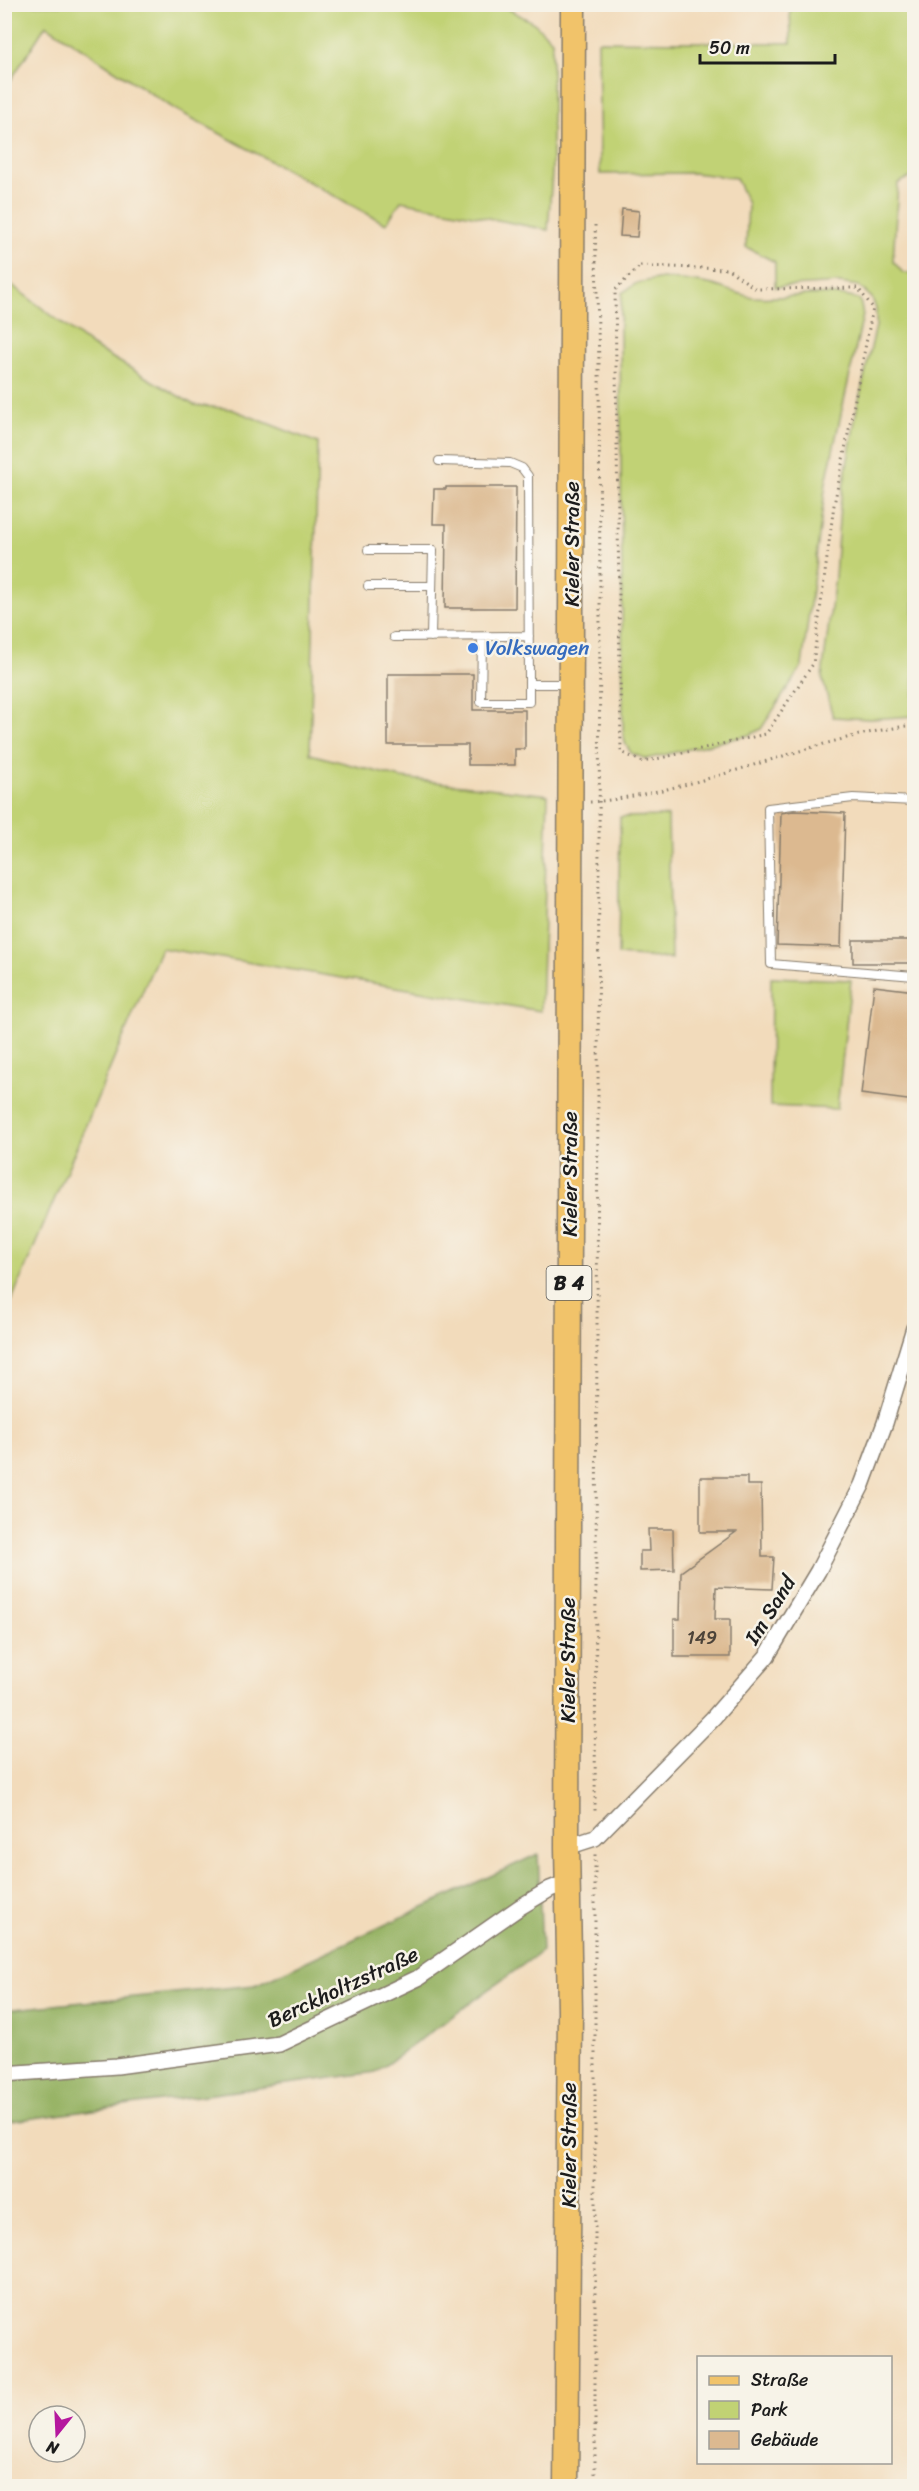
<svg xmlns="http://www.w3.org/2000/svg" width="919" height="2491" font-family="Sriracha,sans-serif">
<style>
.green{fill:#c1d274;stroke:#6e7748;stroke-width:1.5}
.forest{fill:#98b466;stroke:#5a6841;stroke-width:1.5}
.building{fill:#dcb990}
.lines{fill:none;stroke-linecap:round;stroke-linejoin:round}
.lane-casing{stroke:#877c6c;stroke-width:10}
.street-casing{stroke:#877c6c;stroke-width:18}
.primary-casing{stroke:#877c6c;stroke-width:27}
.path{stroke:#877c6c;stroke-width:3;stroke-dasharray:1.5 4.5;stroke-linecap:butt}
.lane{stroke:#fff;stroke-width:8}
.street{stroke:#fff;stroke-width:15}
.primary{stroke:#f1c36a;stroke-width:24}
.shop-dot{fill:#3f7fe0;stroke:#f7f3e8;stroke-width:2}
.labels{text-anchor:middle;stroke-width:5;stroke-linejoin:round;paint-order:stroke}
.number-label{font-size:18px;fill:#4c4339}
.shield{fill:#f7f3e8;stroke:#5e5c59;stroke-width:1.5}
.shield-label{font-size:20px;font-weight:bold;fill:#1c1c1c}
.street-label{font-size:21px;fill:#1c1c1c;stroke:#f7f3e8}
.shop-label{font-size:21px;fill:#366cbe;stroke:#f7f3e8;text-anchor:start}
</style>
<rect width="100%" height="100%" fill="#f7f3e8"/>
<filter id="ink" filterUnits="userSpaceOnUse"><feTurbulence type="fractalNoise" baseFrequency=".0167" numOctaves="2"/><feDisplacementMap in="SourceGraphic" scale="12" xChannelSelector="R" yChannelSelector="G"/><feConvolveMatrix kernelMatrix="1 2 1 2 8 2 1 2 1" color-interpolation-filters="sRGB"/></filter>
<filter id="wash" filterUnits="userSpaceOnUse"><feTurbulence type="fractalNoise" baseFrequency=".008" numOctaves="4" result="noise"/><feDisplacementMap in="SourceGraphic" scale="24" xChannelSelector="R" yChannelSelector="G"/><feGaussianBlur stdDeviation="1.35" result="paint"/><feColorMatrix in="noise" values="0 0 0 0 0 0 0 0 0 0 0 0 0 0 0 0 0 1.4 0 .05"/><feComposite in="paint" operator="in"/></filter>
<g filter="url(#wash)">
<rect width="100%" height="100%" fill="#f2dbbb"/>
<path class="green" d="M4 5H501L534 23 552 40V173L548 230 401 201 386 224 173 108 46 25 5 89Z
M790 5H914V176L898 183 893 261 903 273H914V716L870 719 833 717 822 677 835 577 840 505 857 408 876 326V309L872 298 859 286 839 283 775 287V262L746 247 748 204 736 178 694 173 600 174 598 41 791 43Z
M662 278C678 280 696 281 713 285 726 289 740 295 753 297 789 300 825 288 860 300L863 315 826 482 802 666 761 729 749 735 646 759 631 753 625 743 623 732 620 326 622 293 637 283Z
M5 280 92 346 194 405 231 409 318 443 310 754 401 778 548 795 541 1011 161 948 5 1316Z
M668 816 671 959 618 955 620 817Z
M771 977 851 980 837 1109 770 1106Z"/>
<path class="forest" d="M538 1854 542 1951 376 2072 5 2122 4 2010 255 1985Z"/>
<g id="blocks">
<path class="building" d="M622 209 639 211 637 237 620 236Z
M446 487H516L515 608H445L446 524H433L434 489H446Z
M388 674H473V710H525V749H515V765H468V745H388Z
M793 811 845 813 841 947 777 945 781 813Z
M853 940H915V963H853Z
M874 986 915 991V1101L861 1094Z
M700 1477H747V1485H761L762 1557H774L772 1589 716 1587 715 1619H730V1657H674V1619H680L681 1572 736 1532H700Z
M648 1529H673L674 1570 640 1571V1551H649Z"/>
</g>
</g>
<g filter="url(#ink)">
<use href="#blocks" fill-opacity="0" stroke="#877c6c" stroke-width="1.5"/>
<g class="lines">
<defs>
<path id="lane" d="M439 461 510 463 522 468 528 476 529 684H567
M368 550H433L431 637
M368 586H432
M394 637 529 636
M482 638 481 702H529V684
M914 801 853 798 768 808 771 964 914 976"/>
<path id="street" d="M567 1847 595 1838 713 1718 767 1656 818 1571 862 1485 885 1423 914 1328
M4 2074 117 2066 279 2044 418 1978 520 1907 550 1889 568 1882"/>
<path id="primary" d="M566 2486 570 2011 567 1847 573 4"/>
</defs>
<use href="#lane" class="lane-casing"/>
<use href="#street" class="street-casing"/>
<use href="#primary" class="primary-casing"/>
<path class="path" d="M595 225 599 362 600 608 595 1814
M640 266 728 269 756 289 858 288 873 308 834 505 813 664 766 734 643 762 621 752 615 290Z
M590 802C611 801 632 796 653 792 741 774 826 736 914 725
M595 2486V1854"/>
<use href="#lane" class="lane"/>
<use href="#street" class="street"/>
<use href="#primary" class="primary"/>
</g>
</g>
<circle class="shop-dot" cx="473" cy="648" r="6"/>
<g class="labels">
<g class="number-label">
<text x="702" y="1644">149</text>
</g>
<rect class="shield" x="546.5" y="1266" width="45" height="34" rx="4.5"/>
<g class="shield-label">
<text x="569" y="1290">B 4</text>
</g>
<g class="street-label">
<text transform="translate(572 544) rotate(-90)" y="7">Kieler Straße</text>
<text transform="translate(570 1174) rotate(-90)" y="7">Kieler Straße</text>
<text transform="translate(770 1610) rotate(-58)" y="7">Im Sand</text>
<text transform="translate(568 1660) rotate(-90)" y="7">Kieler Straße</text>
<text transform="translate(343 1987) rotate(-25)" y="7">Berckholtzstraße</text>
<text transform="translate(569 2145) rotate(-90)" y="7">Kieler Straße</text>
</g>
<g class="shop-label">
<text x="485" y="655">Volkswagen</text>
</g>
</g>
<rect width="919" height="2491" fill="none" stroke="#f7f3e8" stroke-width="24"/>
<rect x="697" y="2356" width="195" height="108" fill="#f7f3e8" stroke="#9f9d96" stroke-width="1.5"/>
<rect x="709" y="2376" width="30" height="9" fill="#f1c36a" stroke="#9f9d96" stroke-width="1.5"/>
<text x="751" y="2386" font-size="18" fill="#1c1c1c">Straße</text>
<rect x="709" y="2401" width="30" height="18" fill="#c1d274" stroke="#9f9d96" stroke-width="1.5"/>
<text x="751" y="2416" font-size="18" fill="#1c1c1c">Park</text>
<rect x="709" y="2431" width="30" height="18" fill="#dcb990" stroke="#9f9d96" stroke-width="1.5"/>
<text x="751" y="2446" font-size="18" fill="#1c1c1c">Gebäude</text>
<g transform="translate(57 2434) rotate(198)"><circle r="28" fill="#f7f3e8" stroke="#9f9d96" stroke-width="1.5"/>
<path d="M0-4.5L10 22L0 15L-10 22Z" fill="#b5179e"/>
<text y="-9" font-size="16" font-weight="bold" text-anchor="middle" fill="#1c1c1c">N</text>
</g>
<path d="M700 54v9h135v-9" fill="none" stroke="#1c1c1c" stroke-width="3"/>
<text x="709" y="54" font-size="18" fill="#1c1c1c" stroke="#f7f3e8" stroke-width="4.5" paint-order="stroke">50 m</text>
</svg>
